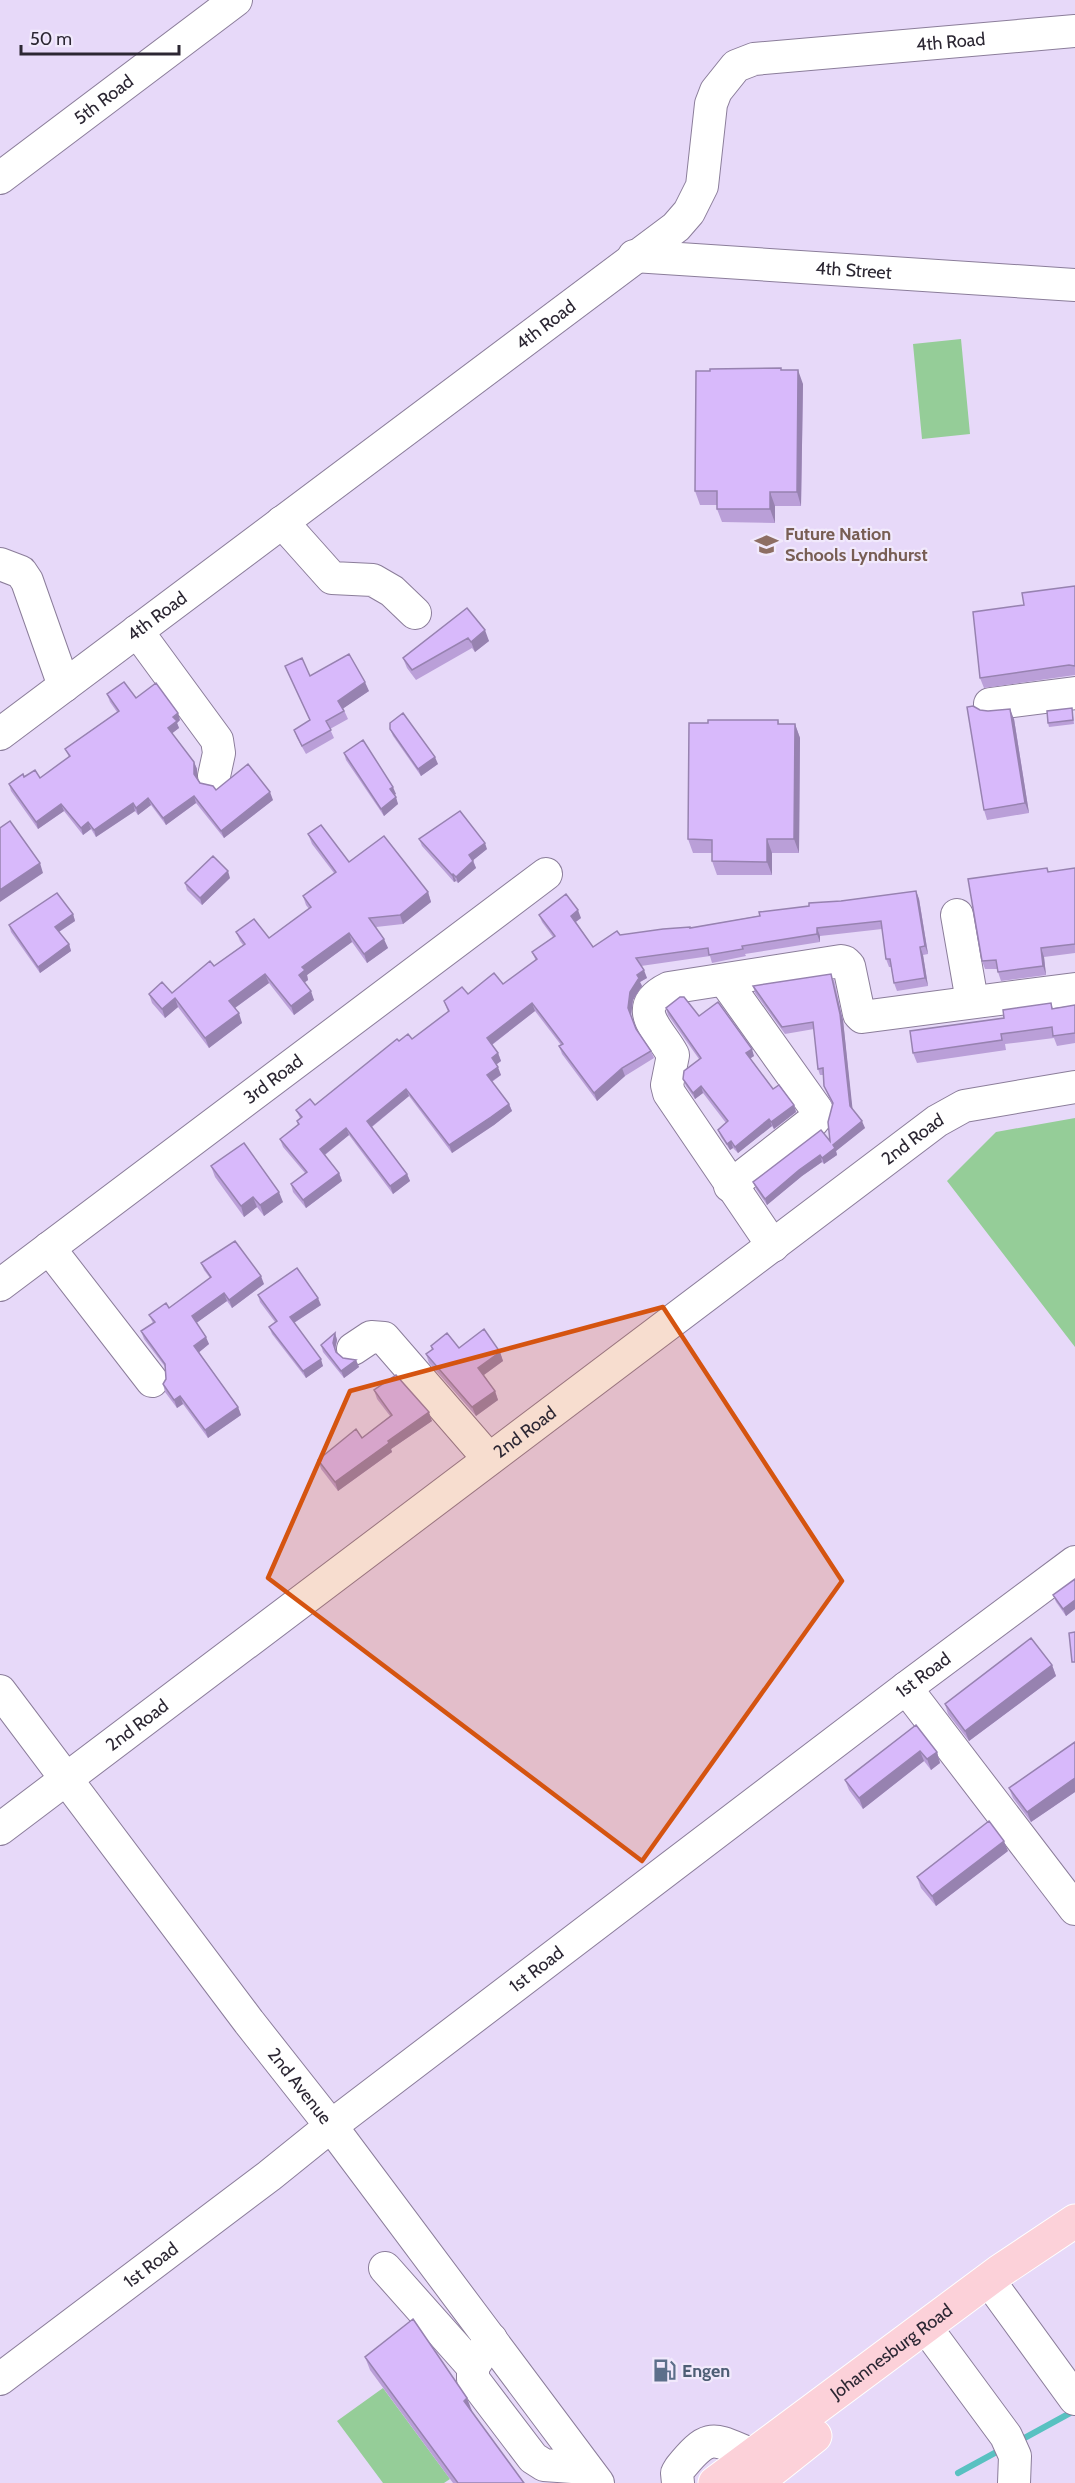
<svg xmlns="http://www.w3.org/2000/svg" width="1075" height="2483" font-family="Cabin,sans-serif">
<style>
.green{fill:#95cd98}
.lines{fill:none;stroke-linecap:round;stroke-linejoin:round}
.stream{stroke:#58c1c1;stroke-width:6}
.minor-casing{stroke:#8b7d9a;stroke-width:34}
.major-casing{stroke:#fff;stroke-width:35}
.minor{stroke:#fff;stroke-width:32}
.major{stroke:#fcd1d9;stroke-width:33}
.wall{fill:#ba9fd8}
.shaded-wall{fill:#9782b0}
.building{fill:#d8b9fb;stroke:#9782b0;stroke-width:1.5}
.marked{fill:#d55410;fill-opacity:0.2;stroke:#d55410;stroke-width:4.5;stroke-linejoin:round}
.labels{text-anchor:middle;stroke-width:4.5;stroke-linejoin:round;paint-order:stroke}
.street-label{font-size:18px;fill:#2c2733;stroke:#f1e9fc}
.education-label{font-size:18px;font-weight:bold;fill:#785e54;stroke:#f1e9fc;text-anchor:start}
.service-label{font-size:18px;font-weight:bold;fill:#4e5e75;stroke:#f1e9fc;text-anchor:start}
</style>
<rect width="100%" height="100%" fill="#e7d9f9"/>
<path class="green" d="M961 339 970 434 922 439 913 344Z
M1075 1118V1347L947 1181 996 1132Z
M383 2388 450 2479 444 2483H383L337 2421Z"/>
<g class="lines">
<path class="stream" d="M1019 2441 1072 2412
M958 2473 1002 2449"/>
<defs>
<g id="minor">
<path id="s1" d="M0 178 236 0"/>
<path id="s2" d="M634 256 1075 285"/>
<path d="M282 522 332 578 373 580 392 591 415 613"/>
<path d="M0 564 21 572 27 581 64 686"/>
<path d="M137 631 217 740 219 753 214 776"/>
<path d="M990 704 1075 693"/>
<path id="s3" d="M0 734 676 227 689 212 702 186 711 104 716 91 736 66 754 59 1075 31"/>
<path d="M957 915 972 1001"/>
<path d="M725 981 817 1110V1116L812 1122 730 1186"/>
<path d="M773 1246 669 1093 667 1085 673 1055C660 1030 628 1008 669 988L841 961 845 962 849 966 859 1014 862 1017 1075 989"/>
<path d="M49 1248 152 1381"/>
<path id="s4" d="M0 1285 546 874"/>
<path d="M353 1349 371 1337 384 1338 489 1459"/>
<path d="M906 1688 1075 1909"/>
<path id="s5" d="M0 1691 249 2022 331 2126 598 2483"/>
<path id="s6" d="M0 1829 937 1121 964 1106 1075 1087"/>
<path d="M385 2268 473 2367"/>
<path d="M998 2293 1075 2399"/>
<path d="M491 2339 473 2367V2379L533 2458 544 2465 586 2468"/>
<path d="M936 2341 1006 2436 1015 2456 1014 2483"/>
<path id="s7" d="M0 2379 269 2176 331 2126 906 1688 1075 1562"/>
<path d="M678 2483 677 2473 680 2468C710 2431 713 2439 753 2455"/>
</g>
<g id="major">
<path id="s8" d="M715 2483 1000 2271 1075 2221"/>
<path d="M756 2483 815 2436"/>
</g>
</defs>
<use href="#minor" class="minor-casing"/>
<use href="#major" class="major-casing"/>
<use href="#minor" class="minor"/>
<use href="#major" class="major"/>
</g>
<path class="wall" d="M781 370 803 384 801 506H775V523L722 522 717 509V505H700L695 491Z
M1075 586V675L984 688 980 678 1024 605Z
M467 608 489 641 475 652 472 648 416 680 407 668 403 658Z
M285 666 310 676 369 691 343 708 348 719 330 729 334 738 306 754 297 738 294 730 310 720Z
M107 694 136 698 180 720 177 723 179 728 172 733 194 762 197 769V778L200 783 216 790 273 800 224 838 196 803 166 825 151 805 138 815 135 811 96 837 91 829 83 835 64 811 38 829 11 791 9 784 24 777 40 778 69 757 65 749 117 712 110 702Z
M1072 708 1074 724 1049 727 1048 723Z
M980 710 1014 719 1029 813 987 820 984 810Z
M778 720 779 724H795L800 738 799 853H772V875H717L712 861V853H693L688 839 708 723Z
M390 729 438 764 421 776 393 736Z
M344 753 396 794 394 795 398 804 384 816 346 760Z
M308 834 349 862 428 892 431 902 403 924 376 927 388 948 367 963 352 942 307 975 308 980 304 983 314 1000 294 1015 269 983 235 1008 242 1023 209 1048 178 1007 165 1018 152 1003 149 994 172 993 214 966 243 945 240 941 236 932 269 938 309 909 306 905 303 896 334 873 312 844Z
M419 839 487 849 473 860 476 868 458 883 456 881 454 882 422 846Z
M1075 868V953L1044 957 1046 975 1001 981 997 969H985L982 961 1048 872Z
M230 878 202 905 187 890 185 883Z
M916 891 919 899 928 954 923 955 928 986 897 991 894 983 891 967H889L886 959 882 929 820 936V942L745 954 746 956 712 963 710 956 641 966 647 978 640 982 642 986 633 1000 631 1015 636 1029 651 1051 654 1058 625 1076 597 1101 562 1054 559 1046 561 1045 535 1011 492 1045 498 1053 501 1061 496 1065 501 1075 492 1082 509 1104 512 1111 494 1125 452 1153 409 1096 372 1127 407 1174 410 1181 393 1194 349 1135 325 1155 339 1173 342 1181 306 1208 293 1192 291 1184 305 1173 283 1147 280 1139 298 1125 297 1121 300 1118 296 1110 315 1105 399 1041 412 1039 448 1012 444 1001 503 984 536 961 532 952 553 937 542 922 539 915 581 918 576 922 593 947 620 935 690 928 841 901Z
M73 914 75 921 59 932 69 944 71 951 40 973 11 932 9 925Z
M834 980 843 1020 852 1109 865 1128 836 1151 837 1155 824 1164 822 1162 802 1176 767 1205 756 1189 753 1182 830 1141 832 1104 824 1086 823 1075H820L818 1069 814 1029 785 1034 755 993 753 986Z
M1051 1003 1053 1009 1075 1005V1043L1057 1046 1054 1038 1005 1044 1006 1050 917 1063 913 1053 1004 1018Z
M666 1008 699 1016 754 1056 750 1058 773 1089 794 1105 796 1112 774 1129 772 1126 738 1153 733 1148 730 1150 721 1137 718 1130 726 1123 703 1093 695 1099 686 1086 683 1079 699 1059 668 1015Z
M211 1166 283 1202 264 1216 257 1207 244 1217 215 1177Z
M201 1263 264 1284 232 1308 227 1301 196 1323 209 1344 199 1352 238 1407 241 1415 208 1438 183 1404 177 1408 165 1392 163 1384 166 1379V1368L144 1339 141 1331 153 1323 149 1315 169 1308 210 1278 204 1270Z
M258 1295 321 1305 294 1323 323 1366 306 1378 272 1334 269 1327 275 1322 260 1302Z
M335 1333 337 1340 335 1350 336 1353 343 1358 356 1360 359 1367 344 1378 323 1352 321 1345Z
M431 1346 500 1352 503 1361 484 1375 495 1391 498 1400 476 1416 429 1363 426 1354 432 1350Z
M374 1390 432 1421 391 1449 392 1452 338 1491 321 1469 318 1460 362 1438 390 1416 377 1399Z
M1075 1579V1609L1066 1616 1056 1602 1053 1595Z
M1052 1665 1056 1676 969 1741 948 1714 945 1704Z
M916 1725 937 1752 940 1763 931 1770 924 1761 863 1809 849 1790 845 1780Z
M1075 1742V1792L1031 1822 1013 1798 1009 1788Z
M1008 1851 936 1906 921 1888 917 1877Z
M365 2357 472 2411V2412L524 2483H453L370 2370Z"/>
<path class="shaded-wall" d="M798 370 803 384 801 506 797 492Z
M770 492 775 506V523L770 509Z
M485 630 489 641 475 652 471 642Z
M365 682 369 691 341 710 338 701Z
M1010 709 1014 719 1029 813 1025 803Z
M178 713 180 720 177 723 179 728 170 735 168 728 173 717Z
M795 724 800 738 799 853 794 839Z
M435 757 438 764 421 776 418 769Z
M194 762 197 769V781L194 774Z
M393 787 396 794 393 796 390 789Z
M270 792 273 800 224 838 221 831Z
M194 796 196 803 166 825 163 818Z
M396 797 398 804 384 816 381 809Z
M148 798 151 805 138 815 136 808Z
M133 803 135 811 96 837 94 830Z
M61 804 64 811 38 829 36 822Z
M88 822 91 829 83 835 81 828Z
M767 839 772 853V875L767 862Z
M485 843 487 849 471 862 469 855Z
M473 861 476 868 458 883 456 877Z
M40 863 43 873 0 902V890Z
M228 871 230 878 202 905 200 898Z
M453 874 456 881 454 882 452 875Z
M916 891 919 899 928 954 925 946Z
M428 892 431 902 403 924 400 915Z
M578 910 581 918 574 923 571 916Z
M73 914 75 921 57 933 55 927Z
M817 928 820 936V942L817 934Z
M349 933 352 942 307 975 308 980 302 984 299 975 302 967Z
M384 939 388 948 367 963 364 954Z
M69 944 71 951 40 973 38 967Z
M920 947 923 955 928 986 925 978Z
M1041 948 1044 957 1046 975 1043 966Z
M644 970 647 978 640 982 642 986 633 1000 631 1016 628 1008 630 992 637 975Z
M265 974 269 983 232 1010 229 1001Z
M831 974 843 1020 853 1113 850 1106Z
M311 991 314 1000 294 1015 291 1006Z
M175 998 178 1007 165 1018 162 1009Z
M532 1003 535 1011 490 1046 487 1038Z
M239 1013 242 1023 209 1048 205 1038Z
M752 1049 754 1056 748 1060 746 1053Z
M498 1053 501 1061 494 1066 492 1058Z
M498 1067 501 1075 489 1083 487 1075Z
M622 1068 625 1076 597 1101 594 1093Z
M701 1086 703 1093 695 1099 693 1093Z
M406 1089 409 1096 370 1128 367 1121Z
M509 1104 512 1111 494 1125 452 1153 449 1145Z
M794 1105 796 1112 774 1129 771 1122Z
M769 1119 772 1126 738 1153 735 1147Z
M862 1121 865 1128 836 1151 837 1155 824 1164 822 1158 833 1145Z
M346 1128 349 1135 323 1156 320 1149Z
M731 1141 733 1148 730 1150 727 1144Z
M820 1155 822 1162 802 1176 767 1205 765 1199 799 1170Z
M339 1173 342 1181 306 1208 303 1200Z
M407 1174 410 1181 393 1194 390 1186Z
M279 1192 283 1202 264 1216 260 1205Z
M253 1197 257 1207 244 1217 241 1206Z
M261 1276 264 1284 232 1308 229 1300Z
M224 1293 227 1301 195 1324 192 1316Z
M318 1298 321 1305 292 1324 290 1317Z
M335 1333 337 1340 335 1350 333 1343Z
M206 1337 209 1344 197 1354 194 1346Z
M500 1352 503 1361 481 1377 478 1368Z
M321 1359 323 1366 306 1378 303 1371Z
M356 1360 359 1367 344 1378 341 1371Z
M495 1391 498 1400 476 1416 472 1407Z
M180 1396 183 1404 177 1408 174 1400Z
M238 1407 241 1415 208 1438 205 1430Z
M429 1412 432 1421 391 1449 392 1452 338 1491 335 1482 388 1441Z
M1075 1600V1609L1066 1616 1063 1609Z
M1052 1665 1056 1676 969 1741 965 1731Z
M920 1751 924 1761 863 1809 859 1798Z
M937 1752 940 1763 931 1770 927 1759Z
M1075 1778V1792L1031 1822 1027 1812Z
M1004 1841 1008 1851 936 1906 932 1896Z
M467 2398 472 2411 469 2415 464 2401Z"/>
<path class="building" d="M781 368V370H798L797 492H770V509H717V491H695L696 371H710V369Z
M1075 586V666L1069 665 980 678 973 612 1024 605 1022 593Z
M467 608 485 630 471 642 468 638 412 670 403 658Z
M349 654 365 682 338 701 344 711 326 721 331 730 302 746 294 730 310 720 285 666 302 658 310 676Z
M124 682 136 698 156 683 178 713 173 717 177 721 168 728 194 762V774L200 783 213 786 216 790 248 764 270 792 221 831 194 796 163 818 148 798 136 808 133 803 94 830 88 822 81 828 61 804 36 822 9 784 23 774 24 777 35 770 40 778 70 756 65 749 119 711 107 694Z
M973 706 980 710 988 711 1010 709 1025 803 984 810 967 707Z
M1072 708 1073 720 1048 723 1047 711Z
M403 713 435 757 418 769 390 729V723Z
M708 720H778V724H795L794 839H767V862L712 861V840L688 839 689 723H708Z
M363 740 393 787 390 789 396 797 381 809 344 753Z
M460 811 485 843 469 855 473 861 456 877 453 874 452 875 419 839Z
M10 821 40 863 0 890V828Z
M321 825 349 862 384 836 428 892 400 915 369 918 384 939 364 954 349 933 302 967 305 970 299 975 311 991 291 1006 265 974 229 1001 239 1013 205 1038 175 998 162 1009 149 994 162 982 172 993 210 961 214 966 245 944 236 932 254 919 269 938 311 907 303 896 336 872 308 834Z
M213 856 228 871 200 898 185 883Z
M1047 868 1048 872 1075 868V944L1041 948 1043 966 998 972 996 960 982 961 968 879Z
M916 891 925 946 920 947 925 978 894 983 890 959H886L881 921 817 928V934L742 946 743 949 709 955 708 948 636 958 644 970 637 975 639 978 630 992 628 1008 636 1029 651 1051 622 1068 594 1093 559 1046 563 1044 532 1003 487 1038 498 1053 492 1058 498 1067 487 1075 509 1104 491 1117 449 1145 406 1089 367 1121 407 1174 390 1186 346 1128 320 1149 339 1173 303 1200 291 1184 307 1172 280 1139 299 1124 297 1121 302 1117 296 1110 310 1099 315 1105 397 1039 399 1041 408 1034 412 1039 449 1011 444 1001 462 987 468 994 494 973 503 984 537 959 532 952 555 936 539 915 566 894 578 910 571 916 593 947 617 931 620 935 663 929 690 927V928L760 916 759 912 809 906V903L841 901Z
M57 893 73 914 55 927 69 944 38 967 9 925Z
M831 974 840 1014 850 1106 862 1121 833 1145 835 1148 822 1158 820 1155 799 1170 765 1199 753 1182 821 1130 830 1141 828 1122 833 1103 824 1086 823 1068 818 1069 813 1022 782 1027 753 986Z
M680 997H684L699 1016 718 1002 752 1049 746 1053 773 1089 779 1085 794 1105 771 1122 769 1119 735 1147 731 1141 727 1144 718 1130 728 1121 701 1086 693 1093 683 1079 684 1071 701 1058 666 1008Z
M1051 1003 1052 1009 1075 1005V1033L1053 1036 1052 1027 1001 1034 1002 1040 913 1053 910 1031 1004 1018 1003 1010Z
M244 1143 279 1192 260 1205 253 1197 241 1206 211 1166Z
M235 1241 261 1276 229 1300 224 1293 192 1316 206 1337 194 1346 238 1407 205 1430 180 1396 174 1400 163 1384 166 1379 165 1364 141 1331 155 1322 149 1315 166 1303 169 1308 211 1277 201 1263Z
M297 1268 318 1298 290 1317 321 1359 303 1371 269 1327 277 1321 258 1295Z
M484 1329 500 1352 478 1368 495 1391 472 1407 426 1354 433 1349 431 1346 447 1333 459 1348Z
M335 1333 333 1343 336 1352 343 1358 356 1360 341 1371 321 1345Z
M396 1375 429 1412 388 1441 389 1443 335 1482 318 1460 356 1429 362 1438 392 1415 374 1390Z
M1075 1579V1600L1063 1609 1053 1595Z
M1075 1632V1662H1072L1069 1633Z
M1031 1638 1052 1665 965 1731 945 1704Z
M916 1725 937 1752 927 1759 920 1751 859 1798 845 1780Z
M1075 1742V1778L1027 1812 1009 1788Z
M989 1821 1004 1841 932 1896 917 1877Z
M413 2319 467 2398 464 2401 524 2483H458L365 2357Z"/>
<path class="marked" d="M663 1307 842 1581 642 1861 268 1578 350 1391Z"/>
<defs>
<symbol id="school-bare" viewBox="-9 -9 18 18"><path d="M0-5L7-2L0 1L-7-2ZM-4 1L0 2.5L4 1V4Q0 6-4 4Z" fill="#8d6e63" stroke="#f1e9fc" stroke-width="2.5" paint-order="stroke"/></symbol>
<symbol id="fuel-bare" viewBox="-9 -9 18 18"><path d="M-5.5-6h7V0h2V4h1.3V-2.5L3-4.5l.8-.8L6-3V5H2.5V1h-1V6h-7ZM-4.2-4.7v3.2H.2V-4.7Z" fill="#5c6f8a" stroke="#f1e9fc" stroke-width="2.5" paint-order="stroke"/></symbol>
</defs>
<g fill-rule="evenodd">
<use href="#school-bare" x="750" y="528" width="33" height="33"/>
<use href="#fuel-bare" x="648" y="2354" width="33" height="33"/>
</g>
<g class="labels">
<g class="street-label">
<text dy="6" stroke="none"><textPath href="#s3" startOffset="1239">4th Road</textPath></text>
<text dy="6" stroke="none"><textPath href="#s1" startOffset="130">5th Road</textPath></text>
<text dy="6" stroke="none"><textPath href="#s2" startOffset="220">4th Street</textPath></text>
<text dy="6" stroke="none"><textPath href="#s3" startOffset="682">4th Road</textPath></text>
<text dy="6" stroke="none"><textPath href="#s3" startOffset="196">4th Road</textPath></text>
<text dy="6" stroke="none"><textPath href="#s4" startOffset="342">3rd Road</textPath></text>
<text dy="6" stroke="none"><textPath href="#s6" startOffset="1144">2nd Road</textPath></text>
<text dy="6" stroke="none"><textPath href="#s6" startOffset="658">2nd Road</textPath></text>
<text dy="6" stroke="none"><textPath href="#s7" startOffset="1161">1st Road</textPath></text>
<text dy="6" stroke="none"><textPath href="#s6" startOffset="172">2nd Road</textPath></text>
<text dy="6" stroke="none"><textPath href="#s7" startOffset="675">1st Road</textPath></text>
<text dy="6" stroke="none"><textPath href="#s5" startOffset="496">2nd Avenue</textPath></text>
<text dy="6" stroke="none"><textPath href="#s7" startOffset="189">1st Road</textPath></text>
<text dy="6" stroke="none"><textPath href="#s8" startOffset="220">Johannesburg Road</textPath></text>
</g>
<g class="education-label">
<text x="785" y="540">Future Nation<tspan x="785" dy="21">Schools Lyndhurst</tspan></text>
</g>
<g class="service-label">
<text x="682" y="2377">Engen</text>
</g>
</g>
<path d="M21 45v9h158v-9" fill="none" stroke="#2c2733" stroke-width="3"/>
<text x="30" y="45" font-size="18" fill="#2c2733" stroke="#f1e9fc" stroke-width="4.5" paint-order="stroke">50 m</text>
</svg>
